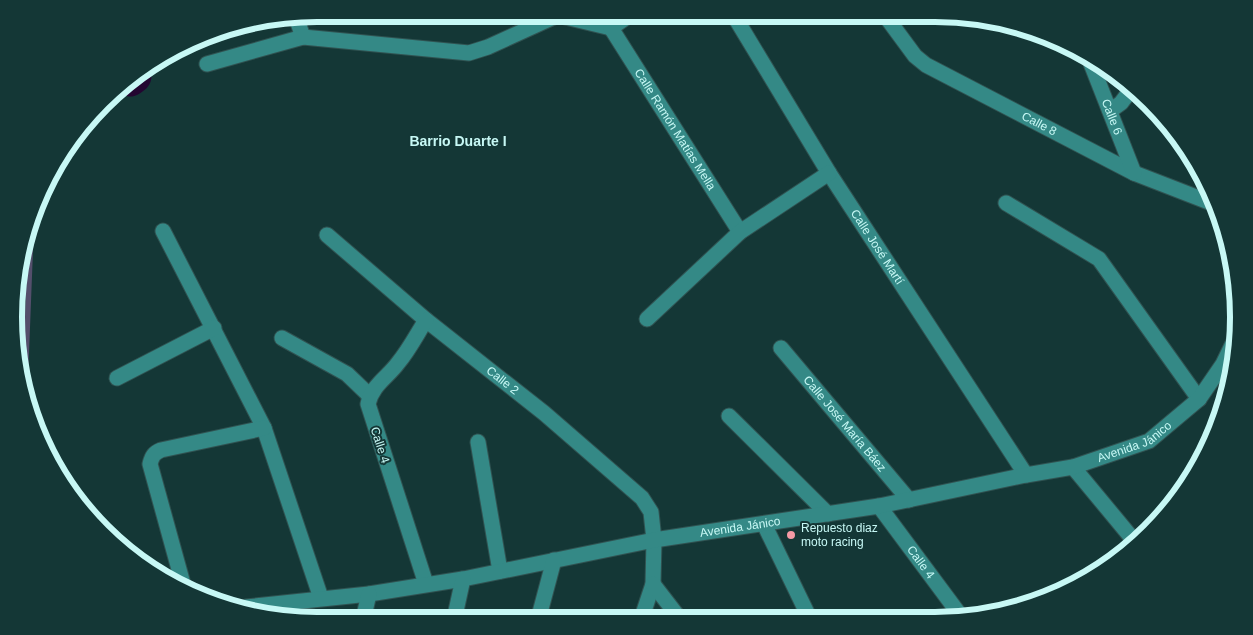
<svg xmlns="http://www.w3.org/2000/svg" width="1253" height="635" font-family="Arial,sans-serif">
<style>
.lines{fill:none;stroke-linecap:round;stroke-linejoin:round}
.stream{stroke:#544f6c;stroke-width:5.5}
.river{stroke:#230631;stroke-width:35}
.minor-casing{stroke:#305352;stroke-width:17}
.minor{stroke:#348986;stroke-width:15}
.poi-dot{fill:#f49aa5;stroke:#143736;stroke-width:2}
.labels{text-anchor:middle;stroke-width:4;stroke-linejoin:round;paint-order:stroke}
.street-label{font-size:12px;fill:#c7f8f5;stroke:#143736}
.poi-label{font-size:12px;fill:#c7f8f5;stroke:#143736;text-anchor:start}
.neighbourhood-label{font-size:14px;font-weight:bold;fill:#c7f8f5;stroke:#143736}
.rim{fill:none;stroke:#c7f8f5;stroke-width:6}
</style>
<rect width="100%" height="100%" fill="#143736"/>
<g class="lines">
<path class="stream" d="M25 386 31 231"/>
<path class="river" d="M130 79 134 76"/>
<defs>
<g id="minor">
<path d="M553 14 611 28 631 14"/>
<path id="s1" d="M733 14 829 173 1026 475"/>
<path id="s2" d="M884 14 915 56 926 65 1134 173 1214 204"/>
<path d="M296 17 303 37"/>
<path id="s3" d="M611 28 740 232"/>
<path id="s4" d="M1090 61 1134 173"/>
<path d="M207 64 303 37 469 53 488 47 556 16"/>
<path d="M1110 111 1121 103 1130 91"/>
<path d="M1006 203 1099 259 1199 399"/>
<path d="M163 231 264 428 321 598"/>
<path id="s5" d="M327 235 426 320 544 413 642 498 651 512 654 540 653 584 641 620"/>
<path d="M647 319 740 232 829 173"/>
<path d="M282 338 347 374 370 396"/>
<path id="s6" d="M781 348 909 500"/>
<path d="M117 378 214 328"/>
<path d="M729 416 828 514"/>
<path d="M478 442 500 571"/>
<path d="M1073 467 1136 543"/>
<path id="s7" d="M879 506 963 619"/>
<path d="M764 524 810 619"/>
<path d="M426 584 368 404C372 385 388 377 398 363 409 350 417 334 426 320"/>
<path d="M653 584 680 619"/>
<path d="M185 591 150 464C152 456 154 453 161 450L264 428"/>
<path id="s8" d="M246 607 369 594 463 579 654 540 879 506 1026 475 1073 467 1149 441 1199 399 1223 364 1238 333"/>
<path d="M363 620 369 594"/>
<path d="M454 620 463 579"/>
<path d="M538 620 554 560"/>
</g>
</defs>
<use href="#minor" class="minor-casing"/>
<use href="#minor" class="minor"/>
</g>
<circle class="poi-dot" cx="791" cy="535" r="5"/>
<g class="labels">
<g class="street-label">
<text dy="4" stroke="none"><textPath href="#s4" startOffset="60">Calle 6</textPath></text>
<text dy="4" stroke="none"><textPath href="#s2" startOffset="194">Calle 8</textPath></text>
<text dy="4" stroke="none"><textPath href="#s3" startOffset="120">Calle Ramón Matías Mella</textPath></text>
<text dy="4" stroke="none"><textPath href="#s1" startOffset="274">Calle José Martí</textPath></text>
<text dy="4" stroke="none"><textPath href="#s5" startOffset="228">Calle 2</textPath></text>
<text dy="4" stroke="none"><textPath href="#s6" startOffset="99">Calle José María Báez</textPath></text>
<text dy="4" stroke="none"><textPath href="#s8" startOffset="906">Avenida Jánico</textPath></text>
<text transform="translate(380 445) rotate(72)" y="4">Calle 4</text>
<text dy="4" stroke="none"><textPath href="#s8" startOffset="501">Avenida Jánico</textPath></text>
<text dy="4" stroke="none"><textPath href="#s7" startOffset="70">Calle 4</textPath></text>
</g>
<g class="poi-label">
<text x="801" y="532">Repuesto diaz<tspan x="801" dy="14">moto racing</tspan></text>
</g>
<g class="neighbourhood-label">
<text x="458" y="146">Barrio Duarte I</text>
</g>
</g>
<path d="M0 0H1253V635H0ZM317 22H935A295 295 0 0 1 1230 317V317A295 295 0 0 1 935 612H317A295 295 0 0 1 22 317V317A295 295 0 0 1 317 22Z" fill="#143736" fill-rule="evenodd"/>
<path class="rim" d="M317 22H935A295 295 0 0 1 1230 317V317A295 295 0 0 1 935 612H317A295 295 0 0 1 22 317V317A295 295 0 0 1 317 22Z"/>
</svg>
